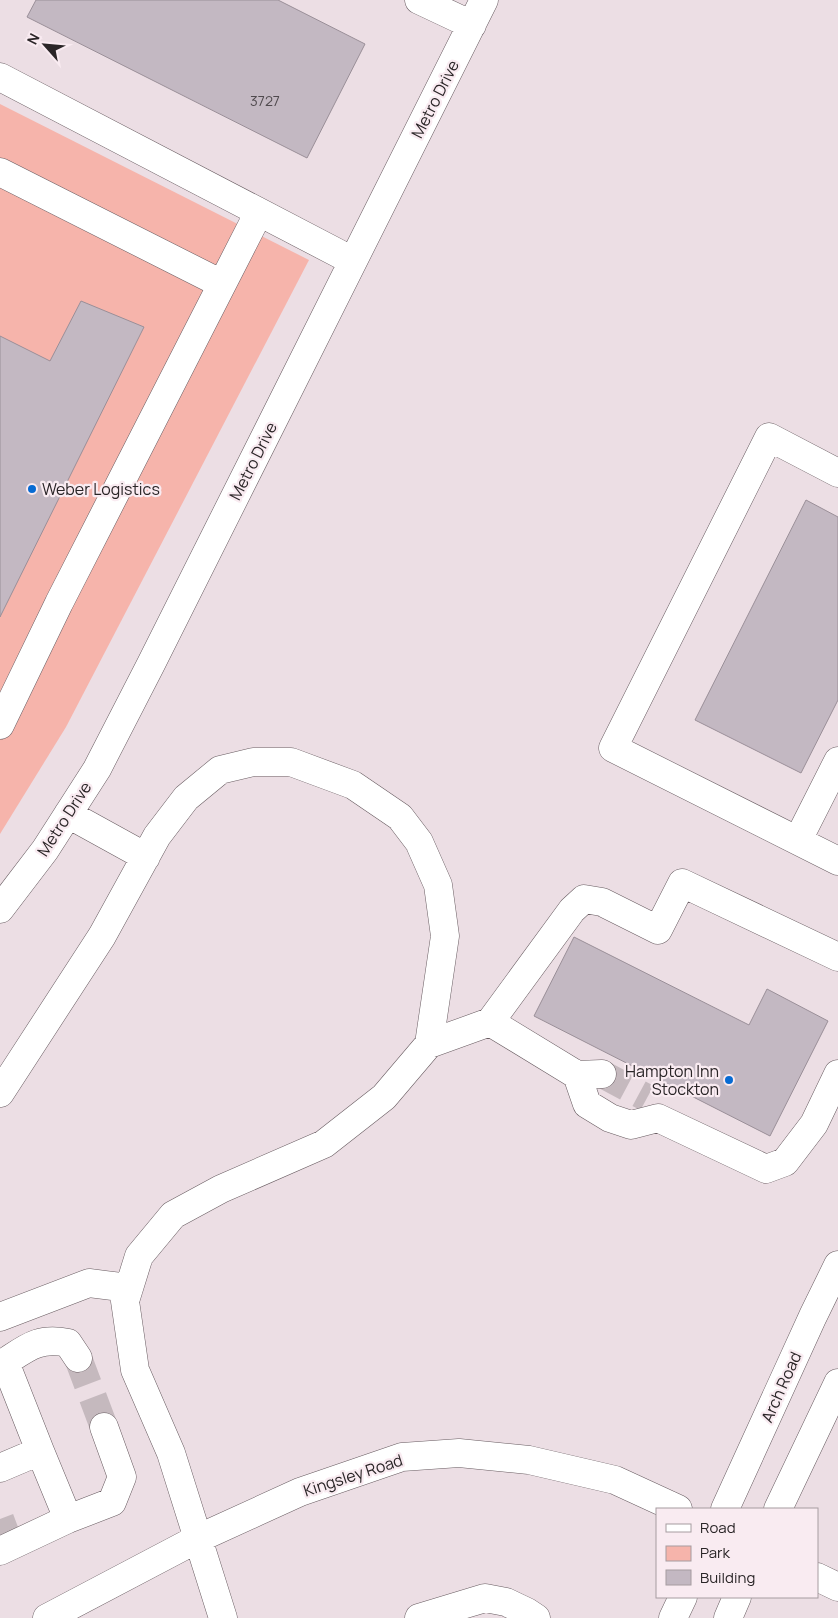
<svg xmlns="http://www.w3.org/2000/svg" width="838" height="1618" font-family="Manrope,sans-serif">
<style>
.green{fill:#f6b4ab}
.building{fill:#c3b8c2;stroke:#9a8f98}
.lines{fill:none;stroke-linecap:round;stroke-linejoin:round}
.minor-tunnel{stroke:#c5b9be;stroke-width:28;stroke-dasharray:28 14;stroke-linecap:butt}
.minor-casing{stroke:#685c61;stroke-width:29}
.minor{stroke:#fff;stroke-width:28}
.poi-dot{fill:#066bd3;stroke:#f9ebf1;stroke-width:2}
.labels{text-anchor:middle;stroke-width:4.5;stroke-linejoin:round;paint-order:stroke}
.number-label{font-size:14px;fill:#504a4e}
.street-label{font-size:16px;fill:#2a2527;stroke:#f9ebf1}
.poi-label{font-size:16px;fill:#2a2527;stroke:#f9ebf1;text-anchor:start}
</style>
<rect width="100%" height="100%" fill="#ecdee4"/>
<path class="green" d="M0 104 309 260 66 727 0 834Z"/>
<path class="building" d="M36 0H278L365 44 307 158 27 17Z
M81 301 144 327 0 617V336L50 361Z
M806 500 838 517V700L801 773 695 720Z
M574 937 749 1025 767 989 828 1021 770 1136 534 1016Z"/>
<g class="lines">
<path class="minor-tunnel" d="M602 1074 647 1098
M78 1358 104 1427
M0 1519 6 1535"/>
<defs>
<path id="minor" d="M419 0 472 25
M0 77 353 261
M0 172 222 284
M838 473 769 437 613 748 838 861
M0 725 59 603 259 212
M68 814 146 857
M798 840 838 761
M0 909 45 850 97 769 151 664 484 0
M490 1022 572 910 584 899 602 902 658 930 682 883 838 957
M577 1075 602 1074
M0 1093 102 936 157 836 186 798 220 770 253 762H291L353 785 400 817 419 842 438 885 445 936 429 1044
M0 1317 89 1283 129 1288
M40 1451 68 1519
M0 1468 40 1451 5 1362C28 1347 39 1337 68 1343L78 1358
M725 1509 813 1316 838 1265
M778 1509 838 1383
M0 1551 68 1519 112 1502 122 1477 104 1427
M817 1577 838 1587
M47 1618 197 1539 300 1492 402 1457 459 1453 529 1460 615 1480 678 1509
M223 1618 171 1453 135 1370 125 1301 139 1256 173 1215 221 1189 324 1144 384 1097 429 1044 490 1022 577 1075 587 1104 610 1118 631 1125 658 1118 766 1169 785 1162 814 1124 838 1074
M419 1618 485 1598 506 1602 527 1612 536 1618
M673 1618 683 1597
M728 1618 737 1597"/>
</defs>
<use href="#minor" class="minor-casing"/>
<use href="#minor" class="minor"/>
</g>
<g class="poi-dot">
<circle cx="32" cy="489" r="5"/>
<circle cx="729" cy="1080" r="5"/>
</g>
<g class="labels">
<g class="number-label">
<text x="265" y="106">3727</text>
</g>
<g class="street-label">
<text transform="translate(435 99) rotate(-63)" y="6">Metro Drive</text>
<text transform="translate(253 461) rotate(-63)" y="6">Metro Drive</text>
<text transform="translate(64 819) rotate(-57)" y="6">Metro Drive</text>
<text transform="translate(781 1387) rotate(-66)" y="6">Arch Road</text>
<text transform="translate(353 1475) rotate(-18)" y="6">Kingsley Road</text>
</g>
<g class="poi-label">
<text x="42" y="495">Weber Logistics</text>
<text x="719" y="1077" text-anchor="end">Hampton Inn<tspan x="719" dy="18">Stockton</tspan></text>
</g>
</g>
<rect x="656" y="1508" width="162" height="90" fill="#f9ebf1" stroke="#a69ca0"/>
<rect x="666" y="1524" width="25" height="8" fill="#ffffff" stroke="#a69ca0"/>
<text x="700" y="1533" font-size="15" fill="#2a2527">Road</text>
<rect x="666" y="1546" width="25" height="15" fill="#f6b4ab" stroke="#a69ca0"/>
<text x="700" y="1558" font-size="15" fill="#2a2527">Park</text>
<rect x="666" y="1570" width="25" height="15" fill="#c3b8c2" stroke="#a69ca0"/>
<text x="700" y="1583" font-size="15" fill="#2a2527">Building</text>
<g transform="translate(45 45) rotate(297)" stroke="#f9ebf1" stroke-width="4" paint-order="stroke">
<path d="M0-4L9 19L0 12L-9 19Z" fill="#2a2527"/>
<text y="-8" font-size="14" font-weight="bold" text-anchor="middle" fill="#2a2527">N</text>
</g>
</svg>
